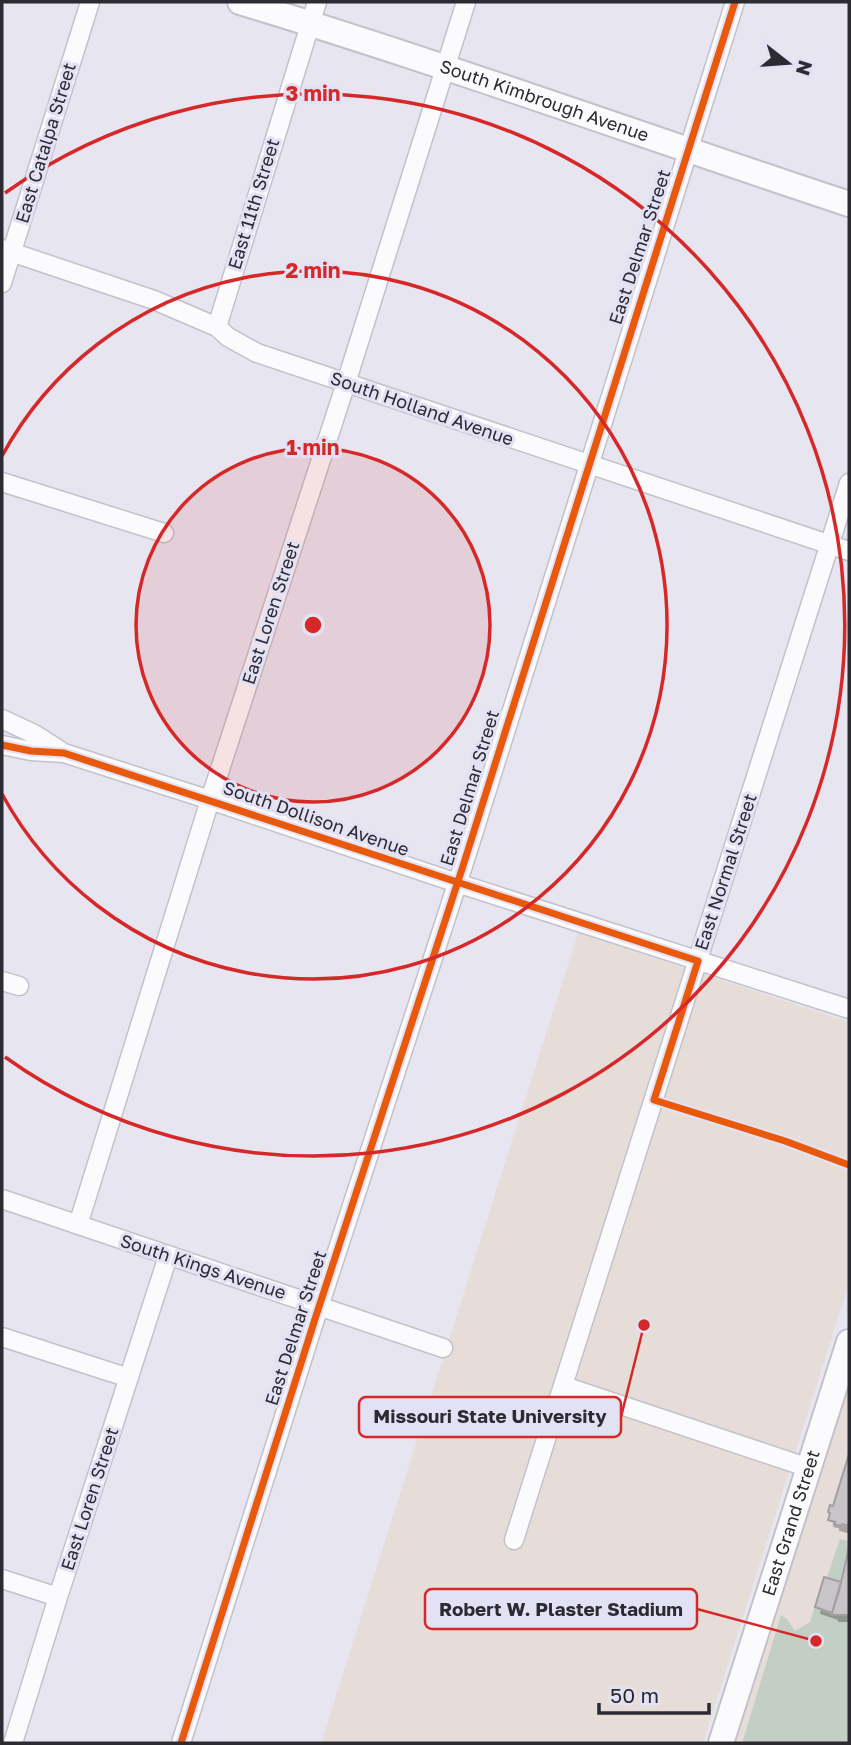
<svg xmlns="http://www.w3.org/2000/svg" width="851" height="1745" font-family="'Golos Text',sans-serif">
<style>
.education{fill:#e7ddd8}
.green{fill:#c3cec5}
.building{fill:#c8c4c7;stroke:#a29fa1;stroke-width:2;filter:url(#shadow)}
.lines{fill:none;stroke-linecap:round;stroke-linejoin:round}
.minor-casing{stroke:#c3c2cb;stroke-width:21}
.secondary-casing{stroke:#c3c2cb;stroke-width:28}
.minor{stroke:#fbfbfd;stroke-width:18}
.secondary{stroke:#fbfbfd;stroke-width:24}
.cycleway-casing{stroke:#e3e1f4;stroke-width:11}
.cycleway{stroke:#e8590c;stroke-width:7}
.ring{fill:none;stroke:#d62828;stroke-width:3.5}
.labels{text-anchor:middle;stroke-width:6;stroke-linejoin:round;paint-order:stroke}
.street-label{font-size:18px;fill:#2c2b32;stroke:#e3e1f4}
.centre{fill:#d62828;stroke:#e3e1f4;stroke-width:3.5}
.ring-label{font-size:21px;text-anchor:middle;font-weight:bold;fill:#d62828;stroke:#e3e1f4;stroke-width:6;stroke-linejoin:round;paint-order:stroke}
.leader{fill:none;stroke:#d62828;stroke-width:2.5}
.callout-dot{fill:#d62828;stroke:#e3e1f4;stroke-width:2.5}
.callout{fill:#e3e1f4;stroke:#d62828;stroke-width:2.5}
.callout-label{font-size:19px;text-anchor:middle;font-weight:bold;fill:#2c2b32}
</style>
<defs>
<filter id="shadow"><feDropShadow dx="6" dy="6" stdDeviation="0" flood-color="#0004"/></filter>
</defs>
<rect width="100%" height="100%" fill="#e6e5f0"/>
<path class="education" d="M578 933 849 1022V1283L703 1743H321Z
M849 1383V1743H735Z"/>
<path class="green" d="M840 1539 849 1541V1743H742L781 1615 787 1619 795 1631 810 1622 824 1577H827Z"/>
<path class="building" d="M849 1454V1526L842 1524 841 1526 834 1524 835 1522 828 1520 830 1513 828 1512 830 1505 833 1506Z
M849 1548V1615H833L832 1613 839 1591Z
M824 1577 841 1582 832 1613 815 1607Z"/>
<g class="lines">
<defs>
<path id="minor" d="M2 249 154 300 217 327 228 337 257 353 849 551
M2 283 90 2
M217 327 317 2
M2 482 164 533
M2 719 36 735 61 751
M2 745 31 751 64 753 210 800 457 883 849 1009
M2 981 19 986
M2 1199 443 1348
M78 1225 210 800 346 383 466 2
M2 1337 129 1378
M564 1386 809 1468
M514 1540 849 483
M2 1579 58 1597
M13 1743 58 1597 168 1256
M181 1743 315 1319 463 866 735 2"/>
<g id="secondary">
<path id="s1" d="M240 2C445 64 646 137 849 204"/>
<path id="s2" d="M721 1743 849 1342"/>
</g>
</defs>
<use href="#minor" class="minor-casing"/>
<use href="#secondary" class="secondary-casing"/>
<use href="#minor" class="minor"/>
<use href="#secondary" class="secondary"/>
<defs>
<path id="cycleway" d="M2 745 31 751 64 753 698 961 654 1100 785 1141 849 1165
M181 1743 315 1319 463 866 735 2"/>
</defs>
<use href="#cycleway" class="cycleway-casing"/>
<use href="#cycleway" class="cycleway"/>
</g>
<circle cx="313" cy="625" r="177" fill="#d62828" fill-opacity=".12"/>
<g class="ring">
<circle cx="313" cy="625" r="177"/>
<path d="M2 456A354 354 0 1 1 2 794"/>
<path d="M5 193A531 531 0 1 1 5 1057"/>
</g>
<g class="labels">
<g class="street-label">
<text dy="6" stroke="none"><textPath href="#s1" startOffset="320">South Kimbrough Avenue</textPath></text>
<text transform="translate(46 143) rotate(-73)" y="6">East Catalpa Street</text>
<text transform="translate(254 204) rotate(-73)" y="6">East 11th Street</text>
<text transform="translate(640 247) rotate(-72)" y="6">East Delmar Street</text>
<text transform="translate(422 409) rotate(19)" y="6">South Holland Avenue</text>
<text transform="translate(271 613) rotate(-72)" y="6">East Loren Street</text>
<text transform="translate(470 788) rotate(-73)" y="6">East Delmar Street</text>
<text transform="translate(316 819) rotate(19)" y="6">South Dollison Avenue</text>
<text transform="translate(726 872) rotate(-72)" y="6">East Normal Street</text>
<text transform="translate(203 1267) rotate(18)" y="6">South Kings Avenue</text>
<text transform="translate(296 1328) rotate(-72)" y="6">East Delmar Street</text>
<text transform="translate(90 1499) rotate(-72)" y="6">East Loren Street</text>
<text dy="6" stroke="none"><textPath href="#s2" startOffset="231">East Grand Street</textPath></text>
</g>
</g>
<circle cx="313" cy="625" r="10" class="centre"/>
<g class="ring-label">
<text x="313" y="101">3 min</text>
<text x="313" y="278">2 min</text>
<text x="313" y="455">1 min</text>
</g>
<path class="leader" d="M644 1325L621 1417M816 1641L697 1609"/>
<g class="callout-dot">
<circle cx="644" cy="1325" r="7"/>
<circle cx="816" cy="1641" r="7"/>
</g>
<g class="callout">
<rect x="359" y="1397" width="262" height="40" rx="7"/>
<rect x="425" y="1589" width="272" height="40" rx="7"/>
</g>
<g class="callout-label">
<text x="490" y="1423">Missouri State University</text>
<text x="561" y="1616">Robert W. Plaster Stadium</text>
</g>
<rect width="851" height="1745" fill="none" stroke="#2c2b32" stroke-width="7"/>
<g transform="translate(788 63) rotate(107)" stroke="#e3e1f4" stroke-width="5" paint-order="stroke">
<path d="M0-5L12 26L0 18L-12 26Z" fill="#2c2b32"/>
<text y="-10" font-size="19" font-weight="bold" text-anchor="middle" fill="#2c2b32">N</text>
</g>
<path d="M599 1703v10h110v-10" fill="none" stroke="#2c2b32" stroke-width="3.5"/>
<text x="610" y="1703" font-size="21" fill="#2c2b32" stroke="#e3e1f4" stroke-width="5" paint-order="stroke">50 m</text>
</svg>
